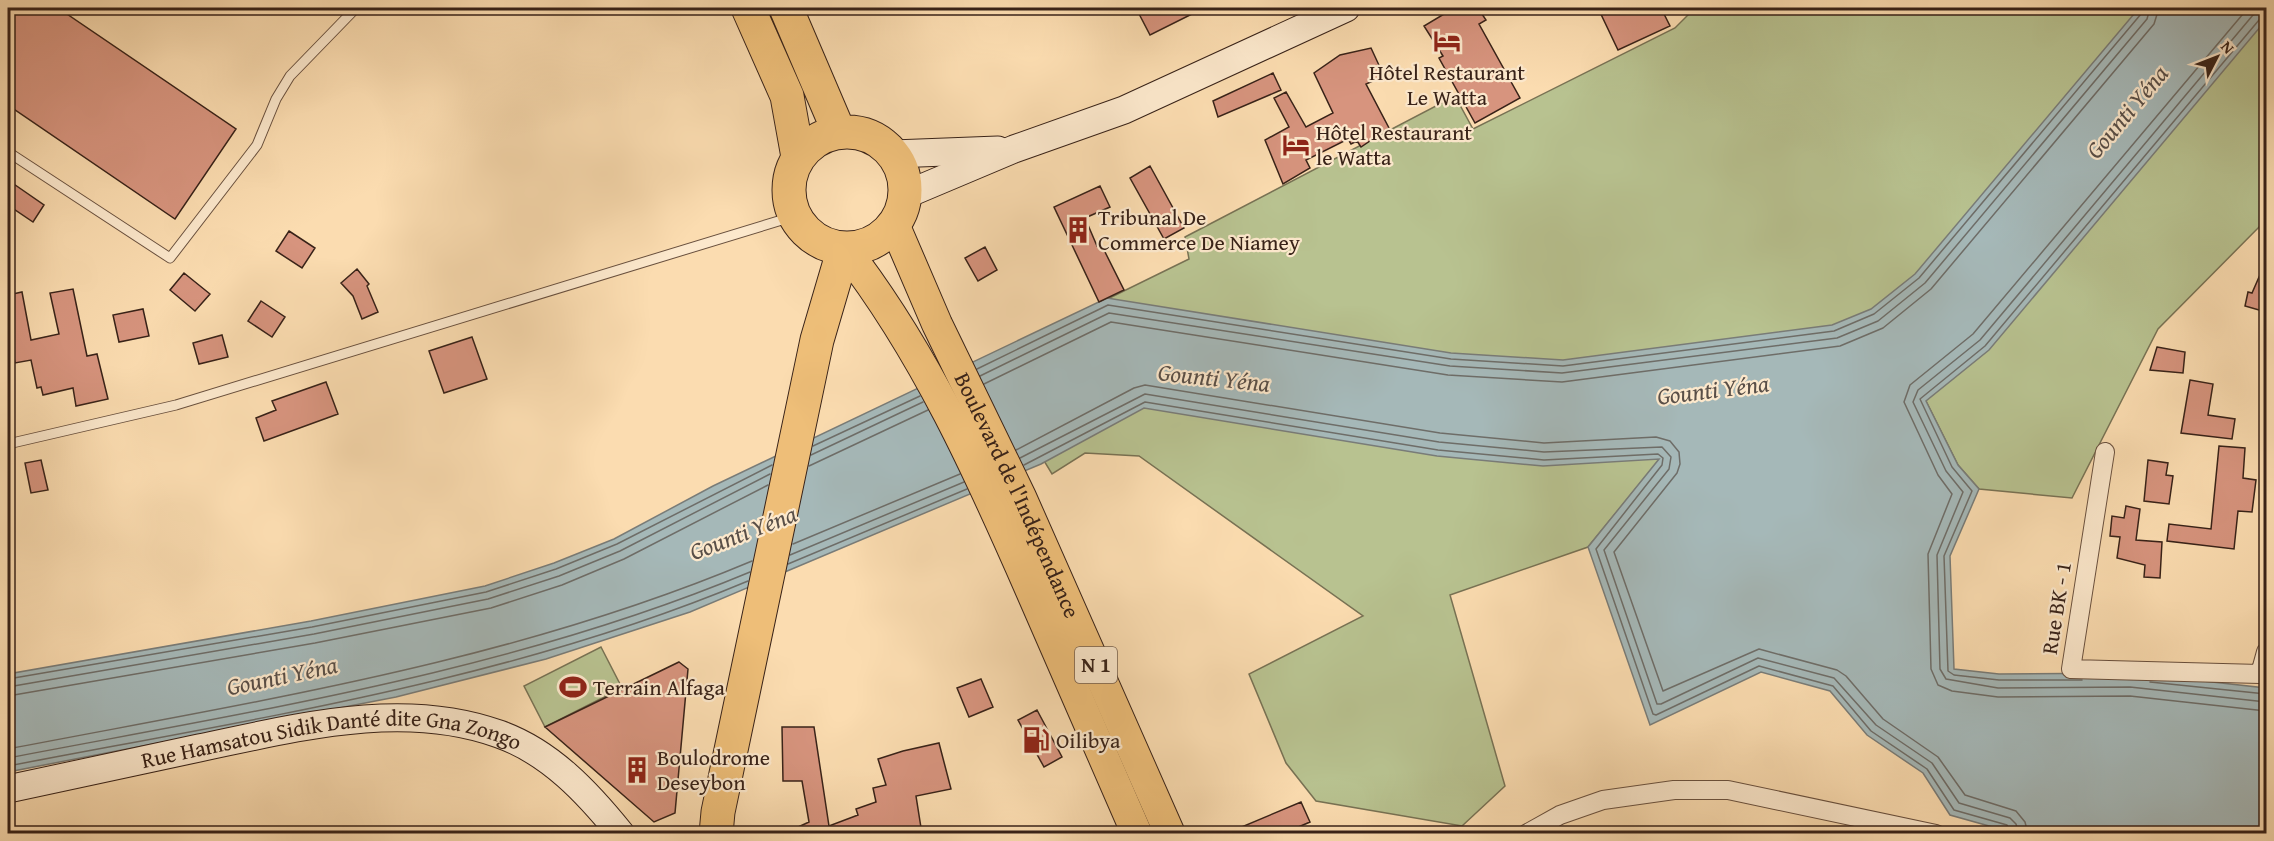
<svg xmlns="http://www.w3.org/2000/svg" width="2274" height="841" font-family="'Gentium Book Plus',serif">
<style>
.green{fill:#b8c290;stroke:#787254;stroke-width:1.5}
.water{fill:#a5b8b8;stroke:#797c78;stroke-width:1.5}
.lines{fill:none;stroke-linecap:round;stroke-linejoin:round}
.shore{stroke:#6e6d68;stroke-width:1.5}
.building{fill:#d7947e;stroke:#382218;stroke-width:1.5}
.lane-casing{stroke:#69503e;stroke-width:11}
.street-casing{stroke:#69503e;stroke-width:20}
.secondary-casing{stroke:#382218;stroke-width:29}
.primary-casing{stroke:#382218;stroke-width:32}
.highway-casing{stroke:#382218;stroke-width:35}
.lane{stroke:#fce8cc;stroke-width:9}
.street{stroke:#fce8cc;stroke-width:18}
.secondary{stroke:#fce8cc;stroke-width:27}
.primary{stroke:#eebe78;stroke-width:30}
.highway{stroke:#eebe78;stroke-width:33}
.labels{text-anchor:middle;stroke-width:4.5;stroke-linejoin:round;paint-order:stroke}
.shield{fill:#fce8cc;stroke:#735d4e;stroke-width:1.5}
.shield-label{font-size:21px;font-weight:bold;fill:#382218}
.poi-label{font-size:22px;fill:#382218;stroke:#fce8cc;text-anchor:start}
.street-label{font-size:22px;fill:#382218;stroke:#fce8cc}
.water-label{font-size:24px;font-style:italic;fill:#594f48;stroke:#fce8cc}
</style>
<rect width="100%" height="100%" fill="#fbdcb0"/>
<filter id="stains"><feTurbulence type="fractalNoise" baseFrequency=".00333" numOctaves="4"/><feColorMatrix values="0 0 0 0 .2 0 0 0 0 .09 0 0 0 0 .02 0 0 0 .5 -.17"/></filter>
<radialGradient id="worn" r=".72"><stop offset=".6" stop-color="#630" stop-opacity="0"/><stop offset="1" stop-color="#630" stop-opacity=".3"/></radialGradient>
<path class="green" d="M1695 8H2266V220L2158 329 2072 498 1979 489 1958 465 1926 401 1660 459 1588 547 1450 595 1505 786 1462 826 1316 801 1286 763 1249 674 1363 616 1139 456 1085 453 1052 474 983 360 1189 259 1185 237 1455 96 1473 129 1675 28Z
M601 647 622 688 545 727 524 686Z"/>
<path class="water" d="M2139 8H2266V20L1989 350 1926 401 1958 465 1979 489 1950 556 1954 669 1999 674 2131 673 2266 688V833H2014L1950 815 1923 773 1867 735 1830 691 1761 672 1650 725 1588 547 1659 459 1543 466 1437 456 1144 408 1041 464 690 612 546 659 396 697 8 772V674L311 621 485 586 554 563 614 539 713 486 1107 298 1451 353 1563 360 1832 325 1871 309 1915 274Z"/>
<g class="lines">
<path class="shore" d="M2248 8 1973 334 1910 385 1904 402 1938 475 1952 494 1928 554 1931 669 1938 685 1952 691 1998 697 2130 696 2266 711
M2266 9 2253 15 1980 340 1918 390 1913 402 1946 471 1963 492 1937 555 1940 669 1946 679 1998 688 2130 687 2266 702
M977 369 1108 305 1451 359 1563 366 1834 331 1874 314 1919 278 2141 14 2143 8
M980 376 1109 313 1450 366 1562 373 1837 338 1878 321 1925 283 2147 19 2150 8
M984 384 1111 322 1448 375 1562 382 1840 346 1883 328 1931 289 2154 24 2159 8
M813 446 920 396
M1016 450 1134 388 1145 385 1440 433 1544 443 1656 437 1670 441 1679 452 1680 464 1677 473 1614 552 1663 691 1759 649 1837 670 1846 676 1883 719 1938 757 1965 795 2016 811 2025 822 2028 834
M811 455 923 402
M1020 458 1145 394 1439 442 1544 452 1662 447 1671 457 1669 469 1604 550 1657 704H1661L1758 658 1834 678 1876 725 1932 763 1959 803 2010 818 2016 824 2019 834
M1024 465 1145 402 1438 450 1544 460 1658 454 1663 458 1662 465 1596 549 1653 714 1656 715 1759 666 1833 686 1871 731 1927 769 1954 810 2007 825 2011 834
M809 466 928 410
M793 544 960 474
M790 555 964 482
M788 564 967 489
M8 679 312 627 486 592 556 569 617 544 772 465
M2082 680H1999L1954 675 1948 671 1944 556 1972 491 1952 467 1920 399 1985 346 2259 20 2266 17
M2150 682 2266 694
M8 687 314 634 488 599 559 576 620 551 770 474
M8 696 315 643 491 608 562 585 624 559 768 485
M8 749C262 700 512 662 752 561
M8 758C259 710 513 671 750 572
M8 766C258 718 512 680 748 581"/>
</g>
<path class="building" d="M8 8H58L236 129 175 219 8 105Z
M1136 8H1204L1150 35Z
M1454 8H1478L1486 20 1479 24 1520 98 1475 123 1439 58 1443 56 1424 26Z
M1598 8H1661L1670 26 1618 50Z
M1371 48 1384 76 1366 84 1389 128 1361 147 1357 141 1351 144 1348 139 1306 160 1310 168 1283 184 1265 140 1289 127 1274 98 1286 92 1306 127 1333 113 1314 73 1340 55Z
M1273 73 1281 90 1218 117 1213 101Z
M1150 166 1184 228 1164 239 1130 178Z
M8 180 44 205 33 222 8 205Z
M1100 186 1110 207 1085 218 1097 246 1101 244 1124 290 1099 302 1054 207Z
M289 231 315 248 302 268 276 251Z
M985 247 997 270 978 281 965 258Z
M2266 261V312L2245 306 2248 292 2252 293Z
M357 269 369 284 367 286 378 312 362 319 353 296 341 283Z
M184 273 210 294 195 311 170 290Z
M73 289 87 356 97 354 108 399 76 406 73 388 43 395 41 387 37 388 31 360 15 363 8 327V295L22 292 31 340 59 334 50 293Z
M261 301 285 317 272 337 248 321Z
M143 309 149 336 119 342 113 315Z
M222 335 228 357 199 364 193 343Z
M472 337 487 379 444 393 429 351Z
M2157 347 2185 352 2183 373 2150 370Z
M2190 380 2213 384 2208 415 2235 419 2232 439 2181 433Z
M326 382 338 414 264 441 256 418 276 410 272 401Z
M2219 446 2245 448 2243 478 2256 480 2252 512 2238 511 2234 549 2167 541 2169 524 2211 529Z
M41 460 48 490 31 493 25 463Z
M2148 460 2168 463 2166 475 2173 476 2169 504 2144 501Z
M2126 506 2140 509 2136 540 2162 542 2160 578 2144 577 2145 565 2117 558 2120 537 2110 536 2112 516 2124 518Z
M679 662 688 669 675 813 654 822 545 727Z
M981 679 993 707 969 717 957 688Z
M1037 710 1062 757 1044 767 1018 720Z
M782 727H814L829 826 858 815 856 809 876 802 873 788 886 785 878 759 903 751 939 743 951 789 916 796 922 834H783L809 822 802 781H783Z
M1301 802 1310 822 1282 834H1225Z"/>
<g class="lines">
<defs>
<path id="lane" d="M8 152 170 258 257 145 276 99 290 76 356 8
M8 444 176 405 795 216"/>
<path id="street" d="M2105 452 2071 669 2260 674 2266 652
M1526 834 1560 815 1603 800 1674 790H1728L1936 834"/>
<g id="secondary">
<path d="M893 154 998 150"/>
<path d="M905 195 1014 149 1124 110 1346 8"/>
<path id="s1" d="M8 789C71 775 135 762 199 748 296 728 402 699 499 734 550 752 588 793 621 834"/>
</g>
<g id="primary">
<path id="s2" d="M894 224 937 324 1021 497 1170 834"/>
<path d="M844 248C925 352 979 472 1031 591 1066 672 1102 753 1137 834"/>
</g>
<path id="highway" d="M748 8 787 96 798 157
M786 8 839 132
M789 190a58 58 0 1 1 116 0a58 58 0 1 1-116 0Z
M716 834 718 812 817 340 844 248"/>
</defs>
<use href="#lane" class="lane-casing"/>
<use href="#street" class="street-casing"/>
<use href="#secondary" class="secondary-casing"/>
<use href="#primary" class="primary-casing"/>
<use href="#highway" class="highway-casing"/>
<use href="#lane" class="lane"/>
<use href="#street" class="street"/>
<use href="#secondary" class="secondary"/>
<use href="#primary" class="primary"/>
<use href="#highway" class="highway"/>
</g>
<defs>
<symbol id="hotel-bare" viewBox="-9 -9 18 18"><path d="M-6-4.5h1.5V1H6V5H4.5V3h-9V5H-6ZM-4 0a1.8 1.8 0 1 1 3.6 0ZM.5 0V-2.5h3Q6-2.5 6 0Z" fill="#8f2418" stroke="#fce8cc" stroke-width="2.5" paint-order="stroke"/></symbol>
<symbol id="building-bare" viewBox="-9 -9 18 18"><path d="M-4-6H4V6H1V3H-1V6H-4ZM-2.5-4.3h1.7v1.8h-1.7ZM.8-4.3h1.7v1.8H.8ZM-2.5-1h1.7V.8h-1.7ZM.8-1h1.7V.8H.8Z" fill="#8f2418" stroke="#fce8cc" stroke-width="2.5" paint-order="stroke"/></symbol>
<symbol id="stadium-bare" viewBox="-9 -9 18 18"><path d="M0-5a6.5 5 0 1 0 0 10a6.5 5 0 1 0 0-10ZM-3.5-1.8h7v3.6h-7Z" fill="#8f2418" stroke="#fce8cc" stroke-width="2.5" paint-order="stroke"/></symbol>
<symbol id="fuel-bare" viewBox="-9 -9 18 18"><path d="M-5.5-6h7V0h2V4h1.3V-2.5L3-4.5l.8-.8L6-3V5H2.5V1h-1V6h-7ZM-4.2-4.7v3.2H.2V-4.7Z" fill="#8f2418" stroke="#fce8cc" stroke-width="2.5" paint-order="stroke"/></symbol>
</defs>
<g fill-rule="evenodd">
<use href="#hotel-bare" x="1428" y="22" width="38" height="38"/>
<use href="#hotel-bare" x="1277" y="126" width="38" height="38"/>
<use href="#building-bare" x="1059" y="211" width="38" height="38"/>
<use href="#stadium-bare" x="554" y="668" width="38" height="38"/>
<use href="#fuel-bare" x="1017" y="721" width="38" height="38"/>
<use href="#building-bare" x="618" y="751" width="38" height="38"/>
</g>
<g class="labels">
<rect class="shield" x="1075" y="647" width="42" height="36" rx="4.5"/>
<g class="shield-label">
<text x="1096" y="672">N 1</text>
</g>
<g class="poi-label">
<text x="1447" y="80" text-anchor="middle">Hôtel Restaurant<tspan x="1447" dy="25">Le Watta</tspan></text>
<text x="1316" y="140">Hôtel Restaurant<tspan x="1316" dy="25">le Watta</tspan></text>
<text x="1098" y="225">Tribunal De<tspan x="1098" dy="25">Commerce De Niamey</tspan></text>
<text x="593" y="695">Terrain Alfaga</text>
<text x="1056" y="748">Oilibya</text>
<text x="657" y="765">Boulodrome<tspan x="657" dy="25">Deseybon</tspan></text>
</g>
<g class="street-label">
<text dy="8" stroke="none"><textPath href="#s2" startOffset="298">Boulevard de l'Indépendance</textPath></text>
<text transform="translate(2056 608) rotate(-81)" y="8">Rue BK - 1</text>
<text dy="8" stroke="none"><textPath href="#s1" startOffset="330">Rue Hamsatou Sidik Danté dite Gna Zongo</textPath></text>
</g>
<g class="water-label">
<text transform="translate(2127 112) rotate(-50)" y="8">Gounti Yéna</text>
<text transform="translate(1214 378) rotate(6)" y="8">Gounti Yéna</text>
<text transform="translate(1713 390) rotate(-7)" y="8">Gounti Yéna</text>
<text transform="translate(743 533) rotate(-21)" y="8">Gounti Yéna</text>
<text transform="translate(282 676) rotate(-12)" y="8">Gounti Yéna</text>
</g>
</g>
<rect width="2274" height="841" fill="none" stroke="#fbdcb0" stroke-width="30"/>
<rect x="9" y="9" width="2256" height="823" fill="none" stroke="#382218" stroke-width="3"/>
<rect x="15" y="15" width="2244" height="811" fill="none" stroke="#382218" stroke-width="1.5"/>
<g transform="translate(2217 57) rotate(48)" stroke="#fce8cc" stroke-width="4.5" paint-order="stroke">
<path d="M0-4.5L10 22L0 15L-10 22Z" fill="#382218"/>
<text y="-9" font-size="16" font-weight="bold" text-anchor="middle" fill="#382218">N</text>
</g>
<rect width="100%" height="100%" filter="url(#stains)"/>
<rect width="100%" height="100%" fill="url(#worn)"/>
</svg>
